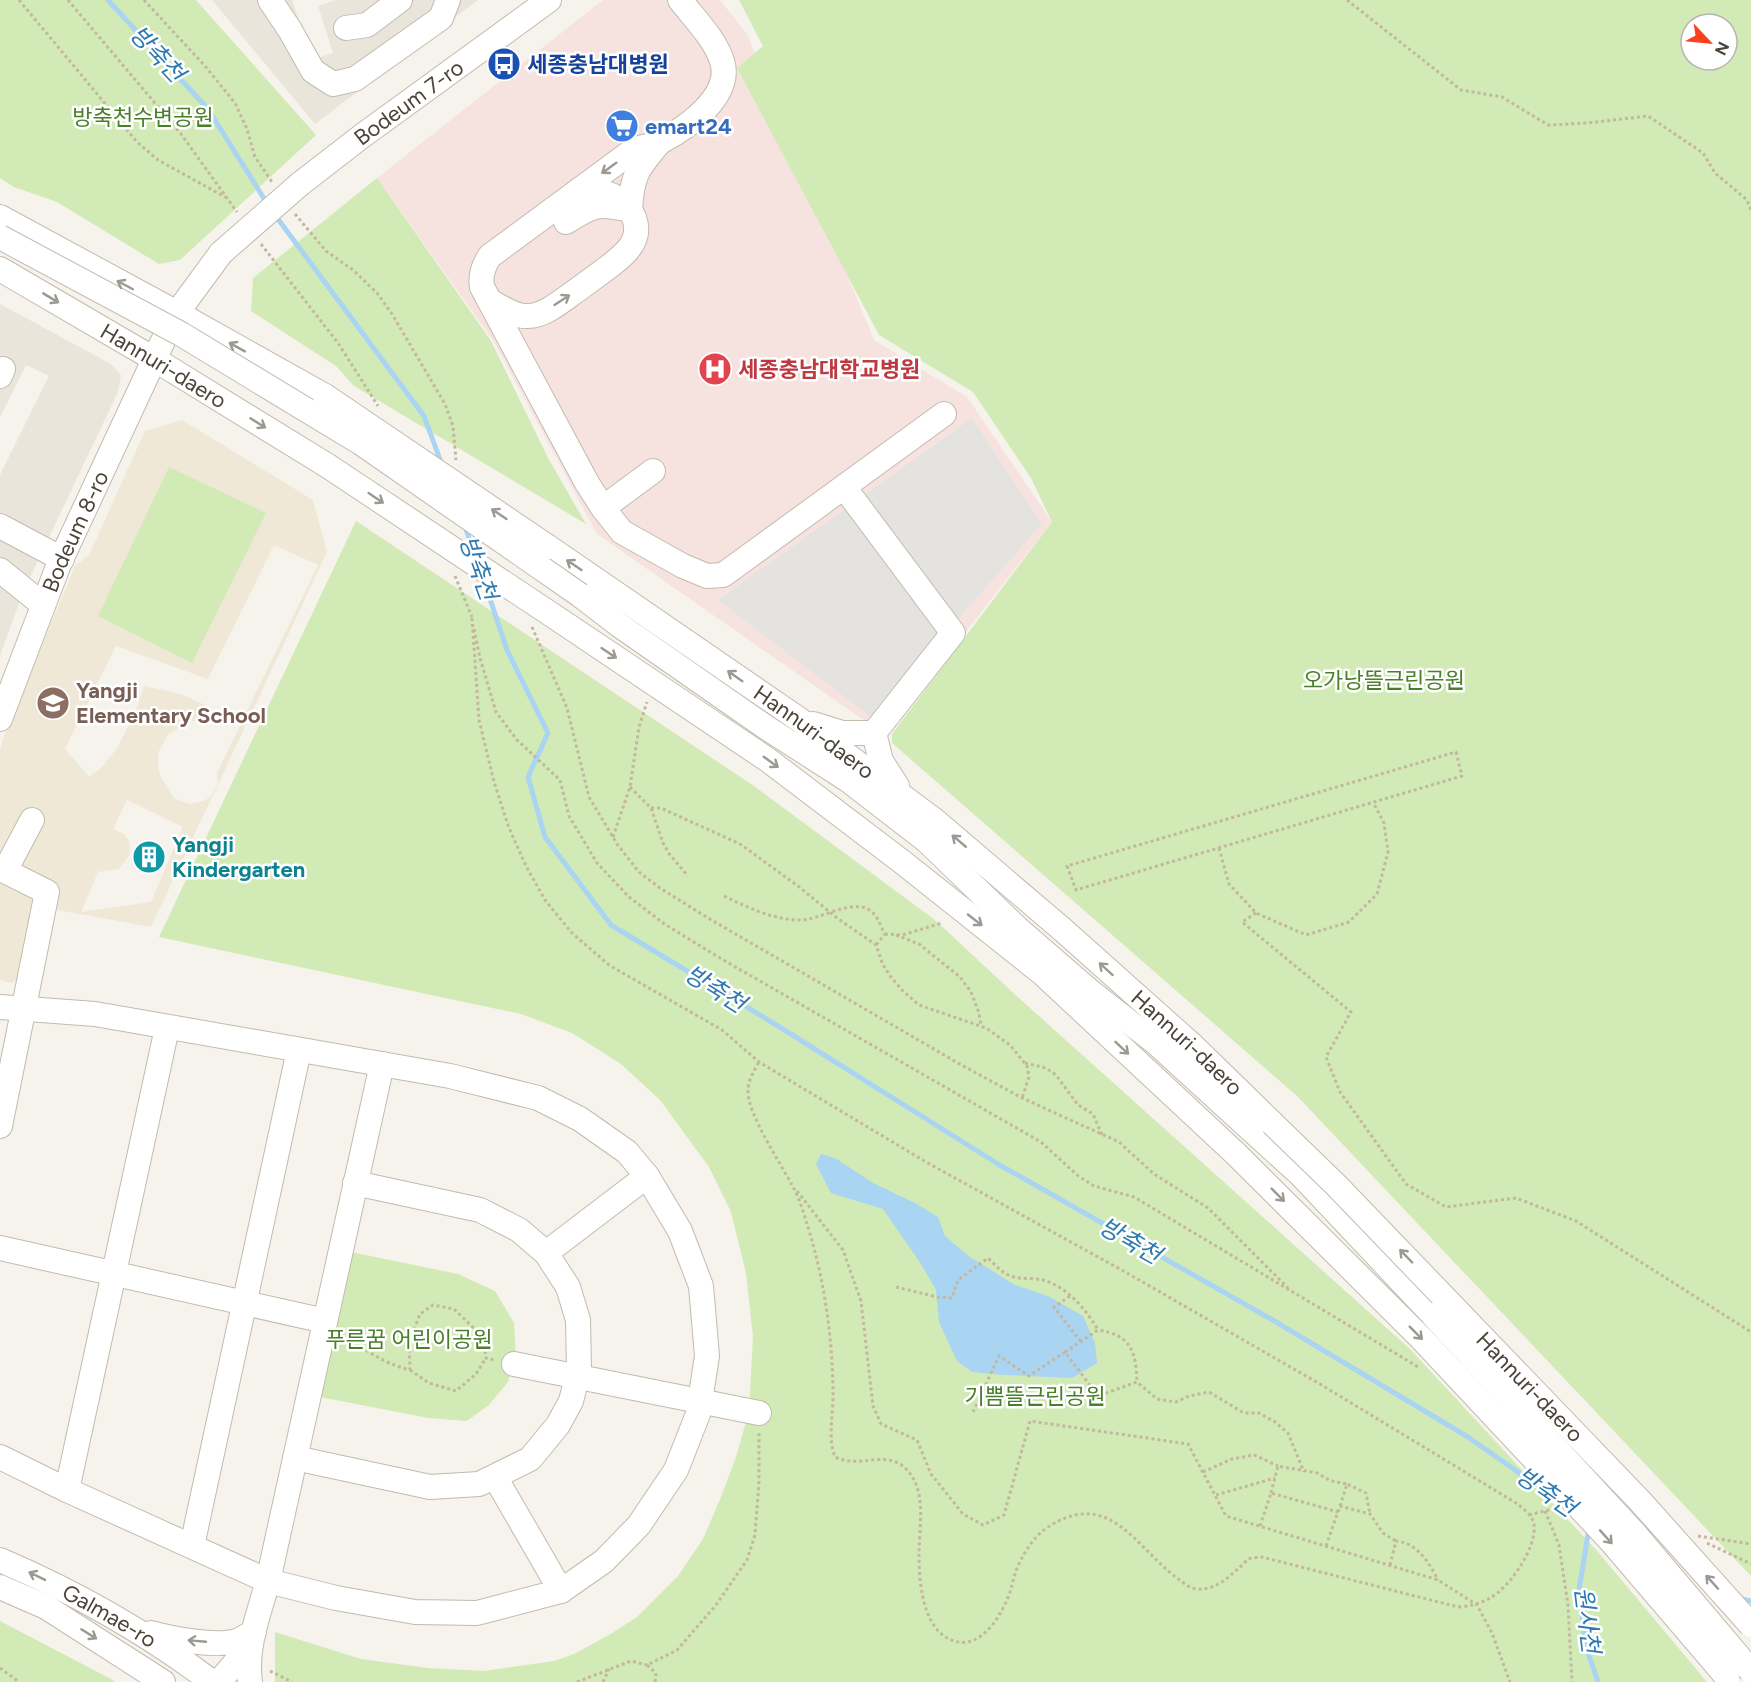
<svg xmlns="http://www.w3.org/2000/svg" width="1751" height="1682" font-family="Figtree,'Noto Sans KR',sans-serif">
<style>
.residential{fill:#eae5da}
.education{fill:#efe8d6;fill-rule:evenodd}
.medical{fill:#f6e3e0}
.green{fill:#d2eab5;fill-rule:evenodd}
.parking{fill:#e5e3e0}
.water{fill:#a9d4f2}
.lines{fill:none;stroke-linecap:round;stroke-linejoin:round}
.stream{stroke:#a9d4f2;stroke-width:5}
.minor-casing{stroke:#c2bbae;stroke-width:26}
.path{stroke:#c4b79f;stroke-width:3;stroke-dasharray:3 3;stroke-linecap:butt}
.minor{stroke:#fff;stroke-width:24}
.minor-bridge-casing{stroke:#c2bbae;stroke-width:26;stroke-linecap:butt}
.minor-bridge{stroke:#fff;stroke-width:24}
.oneway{stroke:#9c9892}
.labels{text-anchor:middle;stroke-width:5;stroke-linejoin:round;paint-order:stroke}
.transit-label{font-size:22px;font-weight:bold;fill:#164399;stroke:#fff;text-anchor:start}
.street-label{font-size:22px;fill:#4b4439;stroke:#fff}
.park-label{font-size:22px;fill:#4a7f2a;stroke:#fff}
.shop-label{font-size:22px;font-weight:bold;fill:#366cbe;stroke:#fff;text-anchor:start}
.health-label{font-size:22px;font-weight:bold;fill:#be3a42;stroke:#fff;text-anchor:start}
.education-label{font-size:22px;font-weight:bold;fill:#785e54;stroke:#fff;text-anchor:start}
.culture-label{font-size:22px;font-weight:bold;fill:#0d838f;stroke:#fff;text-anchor:start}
.water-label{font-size:24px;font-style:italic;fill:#2e7ab2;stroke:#fff}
</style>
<rect width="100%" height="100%" fill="#f6f3ec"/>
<path class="residential" d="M212 0H292L312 60 333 53 318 6 335 0H478L315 124Z
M0 304 111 364 121 375 118 392 23 592 0 656V475L49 376 26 365 0 417Z"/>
<path class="education" d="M182 420 313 500 327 552 151 927 36 906 24 976 12 983 0 980V750L4 736 75 566 89 555 145 431ZM274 545 318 565 217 773 218 783 211 796 204 801 189 804 174 798 160 776 158 765V753L168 734 192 721 208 720 205 705 181 694 144 686 135 714 117 748 102 767 89 777 65 749 116 646 208 679ZM127 800 183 827 151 902 81 912 98 872 119 869 130 854 129 841 124 834 113 829Z"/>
<path class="medical" d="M603 0H720L747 34 874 340 967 397 1052 522 885 735 597 534 494 342 377 178Z"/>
<path class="green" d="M0 0H196L316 135 180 260 159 264 57 202 14 187 0 178Z
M739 0H1751V1576L1297 1096 892 743V734L1052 522 1031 478 973 392 879 335 737 68 763 46ZM1691 24H1727V60H1691Z
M377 178 491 341 548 458 586 524 354 386 336 366 251 311 253 278Z
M169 467 266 513 192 663 98 616Z
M356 521 754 786 935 920 1020 999 1410 1349 1598 1552 1707 1682H275V1632L361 1659 428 1668 484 1671 554 1661 574 1654 609 1635 637 1617 678 1576 703 1539 721 1497 736 1457 749 1411 753 1337 746 1273 731 1212 709 1167 660 1100 621 1064 572 1033 521 1014 159 937Z
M341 1250 458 1274 495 1291 514 1323 516 1356 508 1382 489 1405 467 1421 428 1418 310 1395Z
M0 1621 111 1679 115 1682H0Z"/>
<path class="parking" d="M972 418 1042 524 871 717 718 600Z"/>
<path class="water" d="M821 1154 835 1158 873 1183 915 1203 938 1217 945 1236 970 1257 1015 1285 1048 1296 1083 1316 1095 1343 1097 1363 1072 1378 1004 1375 972 1372 957 1361 939 1322 936 1290 921 1264 883 1209 831 1193 816 1164Z"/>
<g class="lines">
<path class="stream" d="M108 0 208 109 268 205
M275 215 424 416 442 465
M464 524 474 552
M484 581 507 650 548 733 528 777 545 837 611 925 778 1026 998 1164 1271 1319 1468 1437 1558 1500
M1589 1528 1579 1590 1586 1647 1598 1682
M1738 1598 1751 1601"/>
<defs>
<g id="minor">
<path d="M270 0 290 30 313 71 333 84 355 79 441 18 448 0"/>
<path d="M680 0C694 18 715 39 722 61 733 95 688 127 662 141 654 145 644 147 635 149L490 256C483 266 480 275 482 287L587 483 603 508 622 532 683 566 707 576 723 575 944 414"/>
<path d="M346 28 367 25 400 0"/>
<path id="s1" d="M300 184 362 136 549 0"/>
<path d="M0 217 177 313 325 396"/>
<path d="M566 222C594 204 598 203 630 210 632 175 637 169 659 143"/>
<path id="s2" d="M0 269 154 359 328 466"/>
<path d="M490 301C501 307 515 317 528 316 546 316 565 298 580 288 593 278 621 260 630 247 643 229 634 207 615 197 605 191 591 191 579 190"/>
<path d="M0 376 3 369"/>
<path d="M844 487 953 633 874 733"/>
<path d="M603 508 653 471"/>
<path d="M0 526 62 559"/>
<path id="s3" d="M548 547 797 718 934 820 1063 930 1193 1046 1272 1123"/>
<path d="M0 570 43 605"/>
<path d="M580 595 619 625 764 726 848 780 927 841 1017 928 1092 993 1155 1042 1302 1176 1433 1315"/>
<path d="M561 621 768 760 901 861 1042 973 1236 1154"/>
<path id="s4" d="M0 719 59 564 160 347 177 313 221 253"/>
<path d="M813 724 842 733H874L881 761 897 786"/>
<path d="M0 1007 95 1014 450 1076 538 1098 580 1119 627 1152 647 1176 680 1231 701 1286 707 1356 698 1414 676 1470 639 1525 604 1561 561 1591 477 1613 415 1612 336 1598 268 1581 67 1490 0 1457"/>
<path d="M0 1126 47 892 5 871 32 820"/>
<path d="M0 1248 325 1321"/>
<path d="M546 1253 647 1176"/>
<path d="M514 1364 759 1413"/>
<path d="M295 1458 430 1487 479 1484 530 1459 558 1425 571 1401 579 1370 578 1320 568 1287 546 1253 519 1230 480 1210 355 1183"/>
<path d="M495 1477 561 1591"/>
<path d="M67 1490 167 1028"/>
<path d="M192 1546 299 1050"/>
<path id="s5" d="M0 1560C75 1592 147 1633 212 1682"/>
<path d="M0 1587 46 1607 163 1682"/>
<path d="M151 1633C174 1639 214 1647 237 1641 242 1639 248 1635 254 1632"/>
<path d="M219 1682 246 1650 250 1640"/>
<path d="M250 1682C245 1648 259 1613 268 1581L382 1064"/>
</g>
</defs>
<use href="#minor" class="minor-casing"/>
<path class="path" d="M19 0 137 142 158 160 225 197
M68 0 181 134 237 212
M144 0 205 66 235 103 247 129 255 157 272 182
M1347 0 1461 90 1502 97 1548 125 1588 123 1648 116 1703 153 1715 173 1747 200 1751 210
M295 214 326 251 353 270 377 293 392 314 445 404 453 426 456 460
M261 244 338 343 378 406
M455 576 472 617
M472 618 479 720 494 782 509 828 526 866 545 900 572 933 609 965 722 1030 759 1062 926 1162 1127 1273 1320 1384 1516 1503C1523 1508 1532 1515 1534 1524 1537 1548 1510 1587 1490 1598 1480 1604 1470 1606 1458 1607L1262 1557C1258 1558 1252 1557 1249 1559 1246 1561 1242 1565 1239 1568 1227 1579 1213 1591 1196 1589 1187 1587 1180 1580 1173 1575 1133 1542 1107 1489 1048 1527 1034 1536 1025 1551 1018 1566 1014 1574 1013 1583 1010 1592 1003 1613 982 1650 954 1641 922 1631 919 1581 919 1554 919 1526 928 1488 904 1467 884 1450 859 1469 835 1457 827 1436 834 1412 833 1390 832 1333 824 1278 807 1224 803 1211 799 1197 792 1185 781 1164 747 1113 748 1091 748 1080 754 1071 759 1062
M532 627 567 708 589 797 617 844 639 872 660 888 708 918 958 1063 1022 1098 1119 1142 1154 1174 1208 1208 1288 1288
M474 629 480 658 496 712 517 740 560 780 569 816 597 863 629 897 666 925 725 961 1041 1142 1077 1175 1094 1186 1134 1197 1420 1368
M1456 752 1462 776 1076 890 1067 866Z
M630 787 651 808 663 843 670 855 688 876
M651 808H661L740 844 798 886 837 918 876 945 883 965 891 977 903 991 919 1005 986 1028 1010 1045 1027 1066 1029 1077 1022 1098
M613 837 630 787 639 727 647 702
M1219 848 1229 884 1256 913 1306 935 1349 922 1377 894 1388 852 1384 823 1374 804
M724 896C749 908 771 919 799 920 820 921 857 894 874 914 879 919 881 928 885 934L876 945
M1256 913 1242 922 1351 1012 1326 1057 1340 1092 1406 1184 1446 1207 1516 1198 1576 1221 1751 1332
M885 934 902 935 942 923
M896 935 919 944 960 977 971 992 979 1013 981 1026
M1025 1063 1046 1068 1056 1075 1078 1105 1093 1114 1102 1135
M797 1191 843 1250 861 1301 873 1406 881 1424 917 1440 931 1474 963 1514 983 1525 1004 1515 1030 1421 1188 1444 1226 1516 1438 1580 1477 1605 1492 1633 1510 1682
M896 1287 937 1297 952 1298 958 1280 988 1258C996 1266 1003 1274 1014 1277 1023 1279 1034 1278 1043 1280 1067 1287 1086 1309 1098 1330
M1070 1296 1054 1307 1081 1342
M342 1332C364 1350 383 1363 410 1370L409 1343 420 1314 433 1305 454 1309 483 1337 486 1358 494 1360
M1065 1352 1098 1330C1131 1335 1136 1351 1137 1382
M410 1370 429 1383 456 1391 476 1374 486 1358
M973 1412 999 1356 1029 1376 1065 1352 1098 1396 1137 1382 1157 1399 1176 1402 1189 1396 1209 1392 1244 1413H1259L1275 1422 1288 1433 1304 1472
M1203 1472 1232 1459 1254 1455 1278 1466
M1271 1493 1278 1466 1317 1473 1331 1481 1347 1484
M1216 1495 1275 1478
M1340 1506 1347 1484 1366 1493 1370 1514
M1545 1511 1559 1545 1568 1605 1572 1682
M1529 1515 1553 1509
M1260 1526 1271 1493 1338 1512
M1698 1536 1751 1544
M1707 1543 1751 1564
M1326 1546 1340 1506 1370 1514 1383 1533 1396 1541
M1390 1565 1396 1541C1418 1543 1429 1563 1438 1580
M0 1668 19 1682
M270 1671 292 1682
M577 1682 631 1661 647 1665
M603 1682 609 1669
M655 1682 656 1673 647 1665 677 1650 716 1605 747 1560 755 1535 759 1482V1433"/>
<use href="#minor" class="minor"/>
<defs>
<g id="minor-bridge">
<path d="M0 237 181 334 361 443 580 595"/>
<path d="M221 253 300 184"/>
<path d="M325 396 548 547"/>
<path d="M328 466 561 621"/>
<path id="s6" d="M1272 1123 1336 1185 1640 1501 1751 1625"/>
<path d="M1236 1154 1422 1339 1610 1540 1727 1677"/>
<path d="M1433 1315 1635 1534 1751 1671"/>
</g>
</defs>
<use href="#minor-bridge" class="minor-bridge-casing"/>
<use href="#minor-bridge" class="minor-bridge"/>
</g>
<defs><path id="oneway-shaft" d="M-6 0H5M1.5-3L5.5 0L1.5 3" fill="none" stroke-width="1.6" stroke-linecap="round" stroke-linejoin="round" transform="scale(1.5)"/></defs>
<g class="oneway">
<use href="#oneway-shaft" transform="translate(609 168) rotate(144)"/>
<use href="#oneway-shaft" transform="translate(125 285) rotate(-152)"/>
<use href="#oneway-shaft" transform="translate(51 298) rotate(31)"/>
<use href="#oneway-shaft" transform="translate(562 300) rotate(-33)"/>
<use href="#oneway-shaft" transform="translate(237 347) rotate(-151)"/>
<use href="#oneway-shaft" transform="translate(258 423) rotate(32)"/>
<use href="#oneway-shaft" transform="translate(376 498) rotate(34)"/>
<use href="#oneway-shaft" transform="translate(499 514) rotate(-146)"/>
<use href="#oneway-shaft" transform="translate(574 565) rotate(-146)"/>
<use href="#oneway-shaft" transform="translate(609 653) rotate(34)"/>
<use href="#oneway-shaft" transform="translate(735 676) rotate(-145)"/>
<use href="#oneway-shaft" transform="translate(771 762) rotate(36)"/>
<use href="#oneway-shaft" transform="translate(959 841) rotate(-140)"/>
<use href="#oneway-shaft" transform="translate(975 920) rotate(38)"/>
<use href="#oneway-shaft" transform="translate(1106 969) rotate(-138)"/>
<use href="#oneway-shaft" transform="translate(1122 1048) rotate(43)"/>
<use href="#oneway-shaft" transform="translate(1278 1195) rotate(45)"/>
<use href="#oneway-shaft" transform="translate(1406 1256) rotate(-134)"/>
<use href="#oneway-shaft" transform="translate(1416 1333) rotate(45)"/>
<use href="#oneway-shaft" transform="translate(1606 1537) rotate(48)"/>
<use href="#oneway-shaft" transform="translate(37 1576) rotate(-154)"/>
<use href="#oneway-shaft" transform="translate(1712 1582) rotate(-132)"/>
<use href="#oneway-shaft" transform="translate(89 1634) rotate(32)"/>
<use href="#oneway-shaft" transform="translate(197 1641) rotate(-175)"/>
</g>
<defs>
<symbol id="bus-disc" viewBox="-11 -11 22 22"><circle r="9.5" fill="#1a4fb4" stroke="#fff"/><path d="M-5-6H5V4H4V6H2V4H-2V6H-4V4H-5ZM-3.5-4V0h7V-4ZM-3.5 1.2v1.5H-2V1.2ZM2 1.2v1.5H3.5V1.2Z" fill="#fff"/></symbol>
<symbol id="supermarket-disc" viewBox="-11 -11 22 22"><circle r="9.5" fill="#3f7fe0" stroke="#fff"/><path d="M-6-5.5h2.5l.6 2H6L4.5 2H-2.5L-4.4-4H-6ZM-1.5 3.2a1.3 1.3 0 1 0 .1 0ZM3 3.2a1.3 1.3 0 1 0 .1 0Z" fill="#fff"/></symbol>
<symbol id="hospital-disc" viewBox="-11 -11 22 22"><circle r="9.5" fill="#e0444e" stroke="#fff"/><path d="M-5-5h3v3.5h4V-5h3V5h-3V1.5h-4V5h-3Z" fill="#fff"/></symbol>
<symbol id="school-disc" viewBox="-11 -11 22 22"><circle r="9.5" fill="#8d6e63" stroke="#fff"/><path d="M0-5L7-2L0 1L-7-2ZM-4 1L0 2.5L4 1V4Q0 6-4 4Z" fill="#fff"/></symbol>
<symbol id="building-disc" viewBox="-11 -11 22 22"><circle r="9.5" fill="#0f9aa8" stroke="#fff"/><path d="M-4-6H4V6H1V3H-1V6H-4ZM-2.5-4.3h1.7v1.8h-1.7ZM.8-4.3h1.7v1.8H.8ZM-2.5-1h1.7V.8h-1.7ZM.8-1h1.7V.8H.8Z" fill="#fff"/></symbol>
</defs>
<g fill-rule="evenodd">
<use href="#bus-disc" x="485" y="45" width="38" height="38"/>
<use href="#supermarket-disc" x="603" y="107" width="38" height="38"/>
<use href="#hospital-disc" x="696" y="350" width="38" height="38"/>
<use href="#school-disc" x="34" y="684" width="38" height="38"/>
<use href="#building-disc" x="130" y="838" width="38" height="38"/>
</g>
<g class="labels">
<g class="transit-label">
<text x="527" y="72">세종충남대병원</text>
</g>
<g class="street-label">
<text dy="8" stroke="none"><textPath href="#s1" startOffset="136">Bodeum 7-ro</textPath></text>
<text dy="8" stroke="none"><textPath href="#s2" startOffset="190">Hannuri-daero</textPath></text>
<text dy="8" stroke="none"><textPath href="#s4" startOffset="202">Bodeum 8-ro</textPath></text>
<text dy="8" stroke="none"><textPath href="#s3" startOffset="324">Hannuri-daero</textPath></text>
<text dy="8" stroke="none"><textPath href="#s3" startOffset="810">Hannuri-daero</textPath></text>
<text dy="8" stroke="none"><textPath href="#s6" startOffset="369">Hannuri-daero</textPath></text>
<text dy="8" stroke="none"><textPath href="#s5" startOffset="123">Galmae-ro</textPath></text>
</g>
<g class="park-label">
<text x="143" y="125">방축천수변공원</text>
<text x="1384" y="688">오가낭뜰근린공원</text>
<text x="409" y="1347">푸른꿈 어린이공원</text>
<text x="1035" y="1404">기쁨뜰근린공원</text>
</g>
<g class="shop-label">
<text x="645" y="134">emart24</text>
</g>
<g class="health-label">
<text x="738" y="377">세종충남대학교병원</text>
</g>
<g class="education-label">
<text x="76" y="698">Yangji<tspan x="76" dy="25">Elementary School</tspan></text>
</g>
<g class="culture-label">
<text x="172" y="852">Yangji<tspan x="172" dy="25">Kindergarten</tspan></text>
</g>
<g class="water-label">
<text transform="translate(157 54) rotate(47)" y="8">방축천</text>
<text transform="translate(478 568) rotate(70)" y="8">방축천</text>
<text transform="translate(715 989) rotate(32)" y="8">방축천</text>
<text transform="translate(1130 1241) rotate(30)" y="8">방축천</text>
<text transform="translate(1546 1492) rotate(35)" y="8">방축천</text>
<text transform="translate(1587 1620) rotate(83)" y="8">원사천</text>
</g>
</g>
<g transform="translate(1709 42) rotate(116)"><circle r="28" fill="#ffffff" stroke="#b7b4b0" stroke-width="1.5"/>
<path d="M0-4.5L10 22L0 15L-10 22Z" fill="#fc3f1d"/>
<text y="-9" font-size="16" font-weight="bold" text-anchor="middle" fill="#4b4439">N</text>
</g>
</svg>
